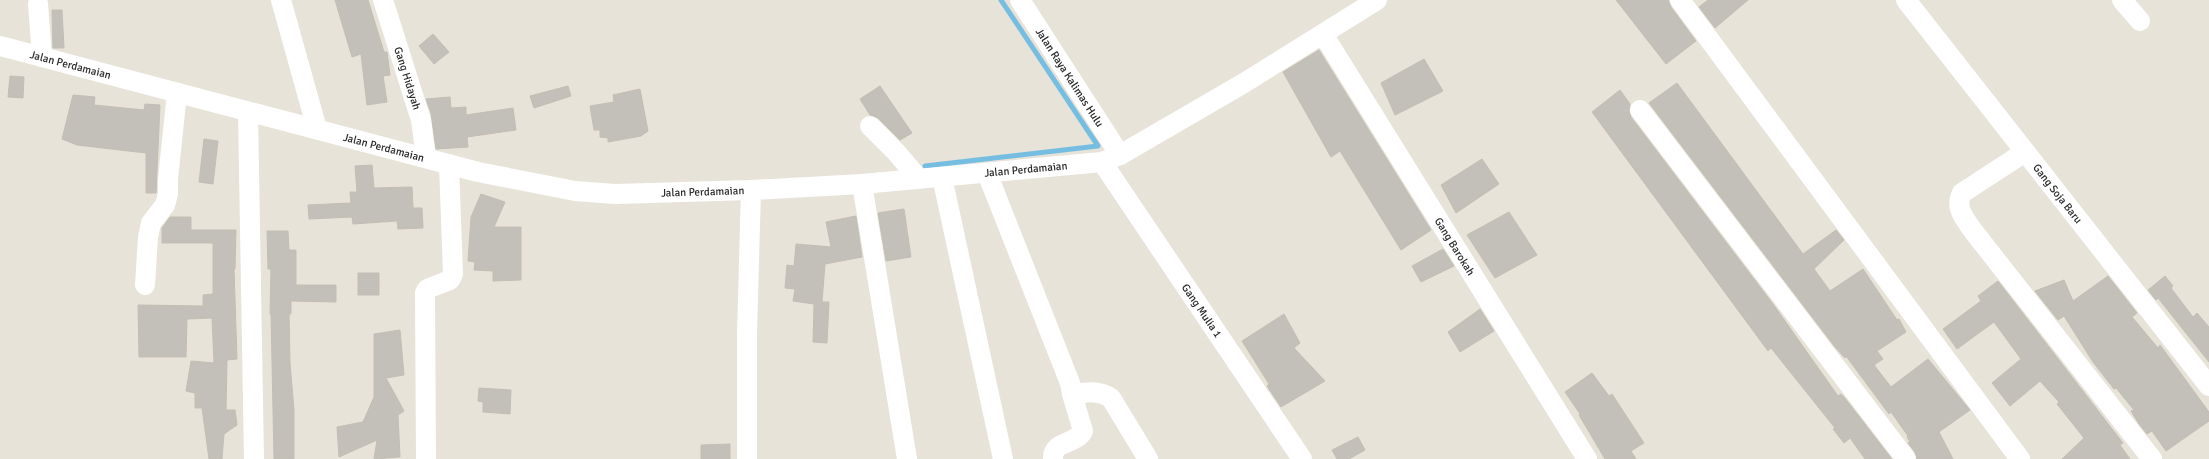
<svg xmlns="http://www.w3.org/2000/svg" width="2209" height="459" font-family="Signika,sans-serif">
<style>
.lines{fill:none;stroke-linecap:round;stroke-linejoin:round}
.stream{stroke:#75bee2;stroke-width:5}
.building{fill:#c3bfb9;stroke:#c3beb4}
.minor{stroke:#fff;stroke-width:20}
.labels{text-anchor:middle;stroke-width:3;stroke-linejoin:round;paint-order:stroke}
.street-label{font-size:11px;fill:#272727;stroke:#fff}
</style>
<rect width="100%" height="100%" fill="#e8e3d9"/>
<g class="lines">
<path class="stream" d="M925 166 1098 146 1001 0"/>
</g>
<path class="building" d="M335 0H368L384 52H387L390 75 383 76 387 102 367 105 361 54 352 57Z
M1616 0H1668L1671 7 1696 41 1666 64Z
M1708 0H1748L1715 28 1699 7Z
M52 10H62L64 48H53Z
M433 34 449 52 434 64 419 46Z
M1319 50 1431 230 1401 250 1340 151 1331 157 1283 72Z
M1424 59 1443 91 1395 115 1381 83Z
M10 76 24 77 23 98 8 97Z
M1677 83 1803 254 1836 230 1844 240 1814 269 1830 291 1863 269 1897 320 1899 319 1906 332 1877 351 1883 359 1874 365 1891 387 1928 359 1970 410 1939 432 1953 459H1917L1915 452 1908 443 1910 442 1907 437 1908 436 1891 412 1889 414 1846 356 1845 358 1835 347 1649 103Z
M568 86 571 96 534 108 530 96Z
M880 86 912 133 900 140 878 118 870 115 860 99Z
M640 89 648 131 641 136 608 142V138L600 137V130H594L590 106 614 102 613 95Z
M1620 90 1630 104 1629 111 1631 117 1773 304 1838 396 1841 394 1844 397 1892 459H1865L1850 438 1844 443 1833 429 1835 428 1771 348 1768 351 1592 112Z
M73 95 95 97 94 105 144 110 145 104 160 105 156 193H146V153L77 145 62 139Z
M450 97 451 108 466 107V115L513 108 516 130 467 137 468 147 436 149 431 113 426 99Z
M204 139 218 141 213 184 199 182Z
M1482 159 1499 184 1456 213 1441 185Z
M372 165 374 188 412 187 413 208H422L423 228 398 229 397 221 353 224 352 217 309 219 308 205 351 203 350 192H357L355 166Z
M481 194 505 202 494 227H521V280L493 281V271L474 270 475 262 468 261 471 217Z
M904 209 911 257 886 261 878 213Z
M1509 212 1537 255 1495 278 1467 235Z
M856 216 862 257 825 264 822 302H829L827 343 813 342 814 304 793 301 795 289 785 288 787 265 794 266 796 244 831 247 826 222Z
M170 217H191V230H236L235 269H234L237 359 227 360 226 410H235L237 425 224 434 222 459H209L202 408H195V393L186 391 191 361 214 363 212 318 187 319 186 357H139L138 305 203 306V295L213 294V243H162V228Z
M267 231H288L289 250H296V285H336V302L291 301V314H289L290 363 294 410V459H274L271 314H270L271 269H268Z
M1443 249 1454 266 1421 282 1412 266Z
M358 273H379V295H358Z
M2108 276 2137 313 2132 317 2158 348 2160 345 2209 412V421L2166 451 2152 431 2147 434 2139 424 2131 411 2134 410 2116 388 2114 389 2093 362 2064 316 2058 320 2035 291 2064 280 2073 301Z
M2165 276 2173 286 2171 288 2193 317 2197 313 2209 327V362L2158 298 2156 300 2148 290Z
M1998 281 2123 443 2120 445 2130 459H2062L2084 438 2057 404 2059 402 2040 381 2010 406 1992 383 2021 359 1994 322 1957 349 1943 329 1981 301 1978 296Z
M1480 309 1494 331 1460 352 1448 332Z
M1284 314 1300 343 1294 348 1325 381 1281 407 1267 386 1269 384 1242 341Z
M400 330 404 375 386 378 404 411 398 415 400 457 374 459 377 440 339 457 337 427 363 422 374 397V334Z
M1592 373 1609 396 1612 394 1644 443 1631 451 1636 459H1605L1579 415 1580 414 1565 392Z
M479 388 511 390 510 414 483 412V402L478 401Z
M1358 437 1365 450 1349 459H1337L1332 450Z
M730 444V459H701V445Z"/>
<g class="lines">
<g class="minor">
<path d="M281 0 317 129"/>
<path id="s1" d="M383 0 421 120 426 158"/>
<path id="s2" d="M1020 0 1120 155"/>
<path d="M1680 0 2020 459"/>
<path id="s3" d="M1906 0 2209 386"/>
<path d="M2122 0 2140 21"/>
<path d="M38 4 42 57"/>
<path id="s4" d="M1323 34 1587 459"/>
<path id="s5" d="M0 46 478 172 575 191 615 194 751 190 862 184 1102 162 1120 155 1244 83 1377 0"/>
<path d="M1640 110 1906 459"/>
<path d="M248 112 254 459"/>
<path d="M870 126 896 152 918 178"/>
<path d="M2025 152 1962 193C1954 208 1965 219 1974 232L2152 459"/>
<path id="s6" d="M1102 162 1302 459"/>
<path d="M987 173 1070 383 1072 394C1086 392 1098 390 1111 398L1148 459"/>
<path d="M942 177 1003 459"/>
<path d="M862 184 907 459"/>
<path d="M145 285 148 237 151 223 165 205 168 194V179L177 93"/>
<path d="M426 459 425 293 427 289 450 280 453 274 449 164"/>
<path d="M747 459V333L751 190"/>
<path d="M1053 459C1052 440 1076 445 1083 431L1072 394"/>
</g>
</g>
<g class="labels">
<g class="street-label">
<text dy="4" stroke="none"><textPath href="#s5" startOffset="73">Jalan Perdamaian</textPath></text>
<text dy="4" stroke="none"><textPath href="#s1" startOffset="82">Gang Hidayah</textPath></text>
<text dy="4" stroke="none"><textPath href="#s2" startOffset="92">Jalan Raya Kalimas Hulu</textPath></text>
<text dy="4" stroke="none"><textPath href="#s5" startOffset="397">Jalan Perdamaian</textPath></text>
<text dy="4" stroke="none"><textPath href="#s5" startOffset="1045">Jalan Perdamaian</textPath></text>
<text dy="4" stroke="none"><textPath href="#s5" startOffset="721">Jalan Perdamaian</textPath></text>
<text dy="4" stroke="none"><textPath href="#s3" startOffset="246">Gang Soja Baru</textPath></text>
<text dy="4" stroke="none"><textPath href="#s4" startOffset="250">Gang Barokah</textPath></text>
<text dy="4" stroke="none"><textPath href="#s6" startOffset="179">Gang Mulia 1</textPath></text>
</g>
</g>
</svg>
